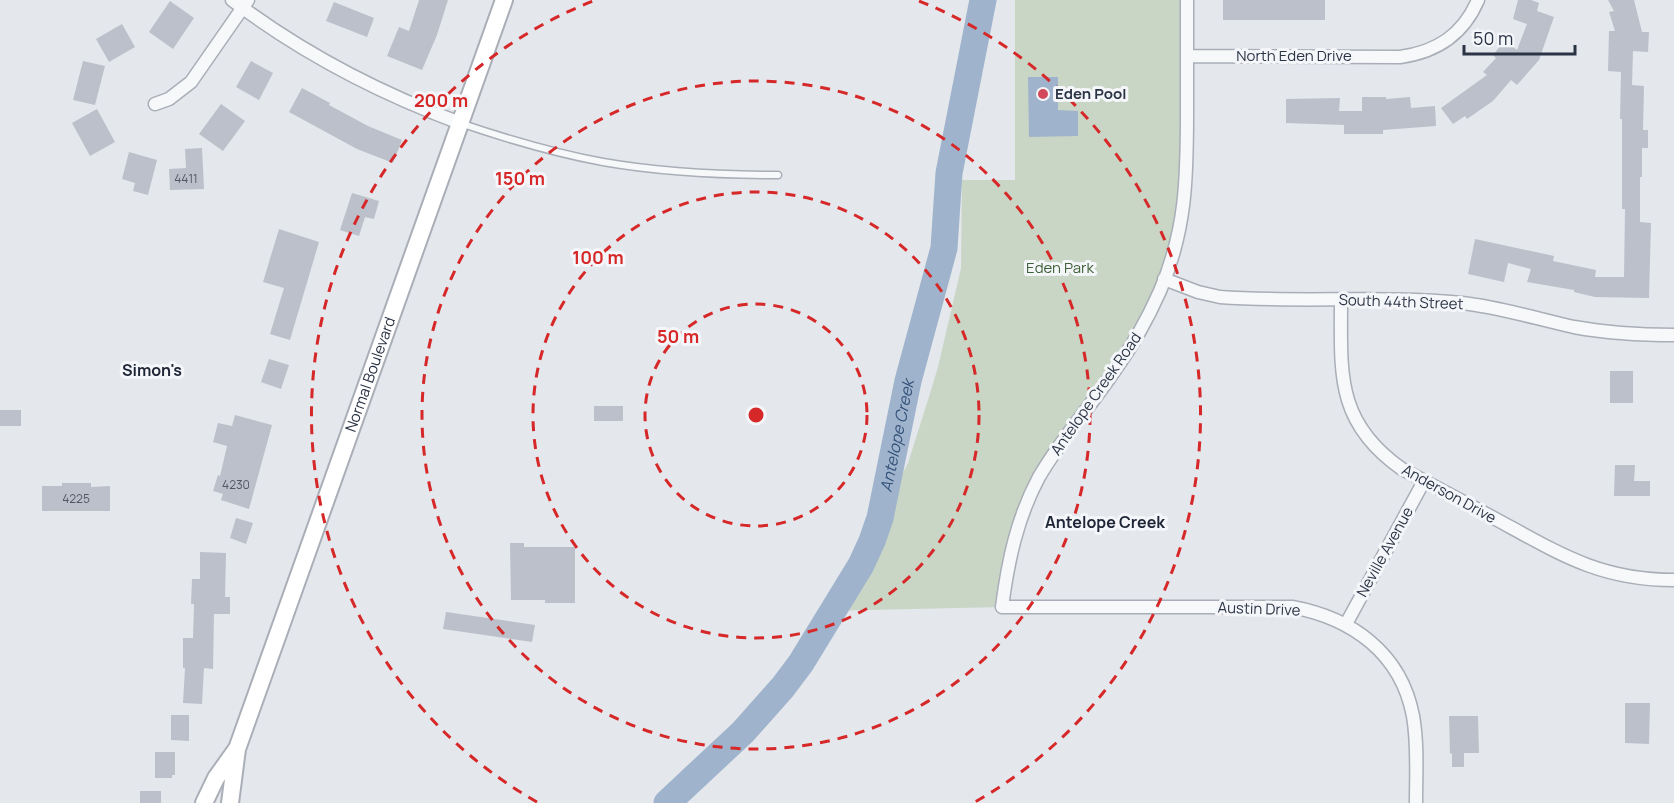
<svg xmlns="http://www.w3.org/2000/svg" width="1674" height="803" font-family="Manrope,sans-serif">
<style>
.green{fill:#c9d6c5}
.water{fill:#9fb4cc}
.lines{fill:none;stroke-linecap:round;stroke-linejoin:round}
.river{stroke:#9fb4cc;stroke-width:27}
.building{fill:#bbc0ca}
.lane-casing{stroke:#a9aeb7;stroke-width:9}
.street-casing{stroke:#a9aeb7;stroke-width:15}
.secondary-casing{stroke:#a9aeb7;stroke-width:20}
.lane{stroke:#f7f8fa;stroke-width:6}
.street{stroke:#f7f8fa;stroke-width:12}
.secondary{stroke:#fff;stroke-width:16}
.ring{fill:none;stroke:#d62828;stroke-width:3;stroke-dasharray:10 8}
.poi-dot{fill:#d1495b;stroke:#f4f6f9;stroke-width:2}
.labels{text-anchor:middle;stroke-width:6;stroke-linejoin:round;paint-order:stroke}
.number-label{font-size:12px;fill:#4f5766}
.street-label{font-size:15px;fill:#2b3445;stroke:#f4f6f9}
.poi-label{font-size:15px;font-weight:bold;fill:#2b3445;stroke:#f4f6f9;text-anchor:start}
.park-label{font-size:15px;fill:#3f6138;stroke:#f4f6f9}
.neighbourhood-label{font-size:16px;font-weight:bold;fill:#1d2536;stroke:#f4f6f9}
.water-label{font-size:16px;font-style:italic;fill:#34527a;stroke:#f4f6f9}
.centre{fill:#d62828;stroke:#f4f6f9;stroke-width:3}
.ring-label{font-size:18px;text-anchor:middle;font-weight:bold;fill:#d62828;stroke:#f4f6f9;stroke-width:6;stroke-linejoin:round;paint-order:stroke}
</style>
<rect width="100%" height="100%" fill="#e4e7ec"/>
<path class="green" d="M1015 0H1187V180L1159 293 1059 446 1024 511 1002 607 822 611 865 546 908 463 928 400 938 367 961 268 962 180H1015Z"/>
<path class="water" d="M1028 77H1058V110L1078 111V136L1029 137Z"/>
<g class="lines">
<path class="river" id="s1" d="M667 803 743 732 783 687 801 663 861 565 872 541 880 518 908 381 944 248 949 173 983 0"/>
</g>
<path class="building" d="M419 0H448L437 35 422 70 387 56 399 27 409 31Z
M1223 0H1325V20H1223Z
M1518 0H1531L1539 3 1537 11 1554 17 1539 60 1517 85 1511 80 1493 101 1467 119 1465 116 1453 124 1441 108 1487 75 1483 72 1496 58 1493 55 1505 40 1517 50 1527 24 1513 19Z
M1608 0H1634L1642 32H1649L1648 52 1633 51 1632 85 1644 86 1643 130H1648V148H1642V177H1640V222L1651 223 1649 298 1595 297 1574 292V290L1527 282 1531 269 1508 263 1504 282 1468 274 1475 239 1554 256 1553 261 1596 270 1595 277H1624L1625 209H1622V119H1620L1621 72 1608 71 1609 31H1615L1609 12 1614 11Z
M170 1 194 18 173 49 149 32Z
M334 2 374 18 367 37 326 21Z
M122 24 135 47 109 62 96 39Z
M83 61 105 66 95 105 73 100Z
M251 61 273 73 259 100 236 87Z
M302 88 330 103 329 105 368 126 402 140 393 163 357 149 289 112Z
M1362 97H1386V99L1410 97 1411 108 1435 106 1436 126 1383 130V134H1344V125L1286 123V99L1340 98 1339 111H1362Z
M221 104 245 121 223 151 199 134Z
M97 109 115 142 90 156 72 123Z
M202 148 204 189 170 190 169 169 186 168 185 149Z
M129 152 157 160 148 195 133 191 135 183 122 179Z
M352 193 379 201 374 219 365 217 359 236 340 230Z
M279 229 319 242 290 340 270 334 284 288 263 282Z
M269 359 289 365 281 389 261 382Z
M1610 371H1633V403H1610Z
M594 406H623V421H594Z
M0 410H21V426H0Z
M235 415 272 425 249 509 221 500 223 494 213 491 218 475 220 476 227 446 213 442 218 423 232 426Z
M1615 465H1635L1634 481H1650V496H1614Z
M62 483H91V487L110 486V511H42V486H62Z
M236 518 253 523 246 544 230 538Z
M510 543H524V547H575V603H545V600H511Z
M200 552 226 553 225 597H230V614H214L213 669 204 668 202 704 183 703 185 668H183V638H193L194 604H191L192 579H200Z
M446 612 535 625 532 642 443 629Z
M1625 703H1650L1649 744 1625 743Z
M171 715H189V741L171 740Z
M1449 716H1478L1479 753H1464V767H1452V753L1450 754Z
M155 752H175V775H172V778H155Z
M140 791H161V803H140Z"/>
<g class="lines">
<defs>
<path id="lane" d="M460 123C507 139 554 153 603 162 660 172 719 175 778 175"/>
<path id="street" d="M232 0C302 53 379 93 460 123
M1187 0C1187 38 1187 76 1187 113 1187 179 1186 230 1160 291 1148 318 1133 345 1115 370 1091 406 1061 439 1039 477 1017 518 1008 561 1002 607H1292C1352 618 1401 653 1413 716 1418 744 1416 774 1416 803
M1187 56 1400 57C1437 52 1463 35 1478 0
M155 104 169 99 191 82 248 0
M1164 279 1198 292 1220 297C1301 303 1382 295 1462 303 1500 307 1537 319 1574 327 1607 333 1641 335 1674 335
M1341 299C1341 373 1335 422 1402 469 1436 487 1469 505 1503 523 1563 556 1603 580 1674 580
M1346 624 1424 481"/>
<g id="secondary">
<path d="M204 803 216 778 236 750"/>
<path id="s2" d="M230 803 237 749 504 0"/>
</g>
</defs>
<use href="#lane" class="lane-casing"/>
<use href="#street" class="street-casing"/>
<use href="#secondary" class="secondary-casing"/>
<use href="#lane" class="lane"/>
<use href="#street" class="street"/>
<use href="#secondary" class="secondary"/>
</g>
<g class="ring">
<circle cx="756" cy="415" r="111"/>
<circle cx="756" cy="415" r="223"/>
<circle cx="756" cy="415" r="334"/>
<path d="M537 802A445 445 0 0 1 593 1M919 1A445 445 0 0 1 975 802"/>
</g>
<circle class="poi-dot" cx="1043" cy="94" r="6"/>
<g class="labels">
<g class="number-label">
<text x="186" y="183">4411</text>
<text x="236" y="489">4230</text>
<text x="76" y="503">4225</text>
</g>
<g class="street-label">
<text x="1294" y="61">North Eden Drive</text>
<text transform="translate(1401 302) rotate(2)" y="5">South 44th Street</text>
<text dy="5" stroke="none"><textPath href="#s2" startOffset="452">Normal Boulevard</textPath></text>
<text transform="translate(1096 394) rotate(-55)" y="5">Antelope Creek Road</text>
<text transform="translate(1449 494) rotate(29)" y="5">Anderson Drive</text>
<text transform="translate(1385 552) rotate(-61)" y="5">Neville Avenue</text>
<text transform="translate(1259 609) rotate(2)" y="5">Austin Drive</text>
</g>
<g class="poi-label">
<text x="1055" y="99">Eden Pool</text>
</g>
<g class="park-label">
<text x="1060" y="273">Eden Park</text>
</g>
<g class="neighbourhood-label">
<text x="152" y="376">Simon's</text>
<text x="1105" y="528">Antelope Creek</text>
</g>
<g class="water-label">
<text dy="6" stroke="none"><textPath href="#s1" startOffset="444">Antelope Creek</textPath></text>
</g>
</g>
<circle cx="756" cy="415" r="9" class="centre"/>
<g class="ring-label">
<text x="441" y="107">200 m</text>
<text x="520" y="185">150 m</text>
<text x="598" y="264">100 m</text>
<text x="678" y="343">50 m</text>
</g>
<path d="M1464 45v9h111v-9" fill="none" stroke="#2b3445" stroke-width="3"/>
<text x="1473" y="45" font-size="18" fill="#2b3445" stroke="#f4f6f9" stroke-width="4.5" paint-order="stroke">50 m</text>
</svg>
